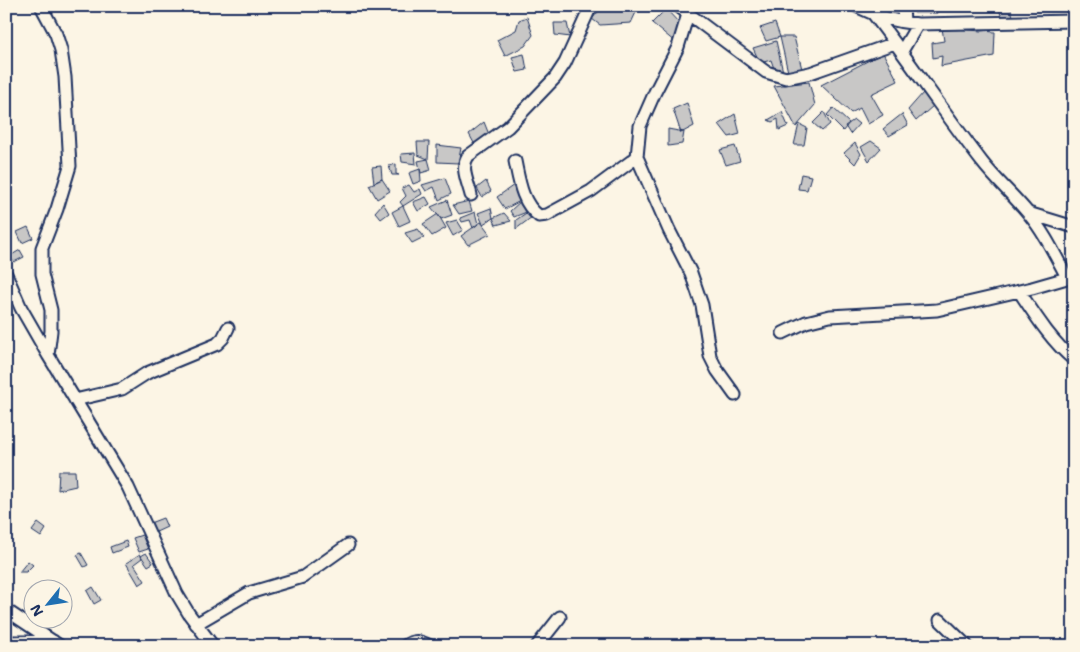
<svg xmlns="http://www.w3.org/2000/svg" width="1080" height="652" font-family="'Shantell Sans',sans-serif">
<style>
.building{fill:#c8c7c6;stroke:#1b2f5e}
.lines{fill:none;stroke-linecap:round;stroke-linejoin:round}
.minor-casing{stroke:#1b2f5e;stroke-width:15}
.minor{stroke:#fcf5e5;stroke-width:11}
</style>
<rect width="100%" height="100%" fill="#fcf5e5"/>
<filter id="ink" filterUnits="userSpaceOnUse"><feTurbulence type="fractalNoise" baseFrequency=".02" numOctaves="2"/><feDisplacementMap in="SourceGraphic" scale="10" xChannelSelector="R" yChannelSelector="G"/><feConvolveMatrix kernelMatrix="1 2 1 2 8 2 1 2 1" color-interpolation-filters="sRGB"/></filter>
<g filter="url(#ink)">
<path class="building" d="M603 6H639L631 23 600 25 592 19Z
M915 6H937V13H914Z
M998 6H1010L1013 16 1002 18Z
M666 9 680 24 675 42 652 23Z
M527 17 533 35 525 46 505 56 497 40 516 30 519 20Z
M554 23H567L570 37 555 35Z
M775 23 780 37 766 41 760 28Z
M942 28 995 32 994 56 941 66 942 56 933 58 932 43 944 41Z
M780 37H794L802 69 788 72Z
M776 41 783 72 777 77 771 60 760 63 753 48Z
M883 53 898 81 871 94 883 115 868 124 860 108 851 113 821 85Z
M524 54 527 70 517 72 512 57Z
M809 82 815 105 796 127 774 86Z
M923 93 933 106 916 121 908 110Z
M687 103 694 126 681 133 673 109Z
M833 108 849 123 843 131 827 115Z
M782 112 788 126 779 130 778 119 772 122 768 120Z
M824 112 830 124 822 131 813 123Z
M735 114 740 134 729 137 719 124Z
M902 114 908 125 889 136 883 129Z
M854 120 859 124 850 134 845 126Z
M484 122 490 137 475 145 469 134Z
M799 124 807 128 804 145H794Z
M668 129 684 132 682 144 668 146Z
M871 141 881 148 869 161 861 147Z
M417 142H429L428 159 418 155Z
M855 143 861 154 855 164 844 153Z
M437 145 461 148 458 163 437 162Z
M735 146 740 161 726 165 720 150Z
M415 153 416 164 402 162 401 154Z
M428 159 431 170 421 173 418 161Z
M396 164V174L399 175H392L389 166Z
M381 166 382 179 374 183 372 167Z
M420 169 421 181 413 184 409 173Z
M801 174 811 176 807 190 798 189Z
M445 178 451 194 439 200 434 187 426 191 422 185Z
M382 179 390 191 377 199 369 185Z
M486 181 491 191 482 197 477 188Z
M409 185 414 192 420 189 422 194 403 206 400 202 406 196 402 188Z
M514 185 522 200 505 209 497 197Z
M426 197 430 204 418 211 413 202Z
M447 200 452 215 441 219 431 207Z
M522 200 529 211 514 217 510 211Z
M469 201 472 211 459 214 453 205Z
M383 203 389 213 381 219 375 212Z
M403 206 410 221 399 226 392 212Z
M491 208 493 218 483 224 478 213Z
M529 211 532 217 516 229V220Z
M475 212 478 224 473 228 470 220 462 222 460 218Z
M504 213 511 221 496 225 493 218Z
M438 214 446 228 432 236 423 224Z
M457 220 463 230 453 236 446 223Z
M481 222 490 234 468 245 461 236Z
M28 227 33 238 22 243 17 232Z
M418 229 424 237 412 243 405 233Z
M20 250 24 257 14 262 10 256Z
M59 471H75L76 486 58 490Z
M163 518 167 527 154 533 150 523Z
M38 523 46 529 41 537 32 531Z
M142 535 148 549 139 552 133 538Z
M126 541 128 547 112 553 110 547Z
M81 553 88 565 84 567 77 555Z
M146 553 153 563 148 566 141 556Z
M140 554 142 558 134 564 145 581 139 585 126 563Z
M28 561 33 565 26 572H19Z
M93 587 101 600 94 604 87 591Z"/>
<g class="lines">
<defs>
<path id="minor" d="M41 6 56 34 61 50 65 77 70 166 57 209 42 248V274L51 310V331L48 355
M678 6 766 72 786 78 810 73 895 43
M856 6C876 16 895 22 918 24L1074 21
M903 6 904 22
M688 14 678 47 655 92 640 126 637 157 669 230 691 273 702 305 710 356 717 370 735 395
M874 15C911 63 945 114 982 162 996 180 1013 195 1028 213 1044 232 1055 255 1067 277
M902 51 918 24
M515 161C519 180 522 204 539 216L547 215 591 191 637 157
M471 195C468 182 460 168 468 156L508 127 555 78 565 63 591 6
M1028 213 1074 227
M6 274 21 308 48 355 128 487 177 594 189 614 213 646
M1019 291C1035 315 1051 341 1074 360
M783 333 806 322 830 316 937 310 1032 288 1074 276
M75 400 122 389 147 373 217 344 223 338 228 328
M6 610 60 646
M940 620 967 646
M196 624 249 593 303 577 348 545
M6 642 53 641
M405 646C414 639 420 641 430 646
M537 646 560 617"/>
</defs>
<use href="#minor" class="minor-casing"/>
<use href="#minor" class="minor"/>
</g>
</g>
<rect width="1080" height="652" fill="none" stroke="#fcf5e5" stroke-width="25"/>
<rect x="12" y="12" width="1055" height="627" fill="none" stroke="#1b2f5e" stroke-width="2" filter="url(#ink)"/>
<g transform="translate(48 604) rotate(240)"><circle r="24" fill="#fcf5e5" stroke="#a2a6af"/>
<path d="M0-4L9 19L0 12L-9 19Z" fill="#1f6fb2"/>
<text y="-8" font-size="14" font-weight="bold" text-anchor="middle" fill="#1b2f5e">N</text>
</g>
</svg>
